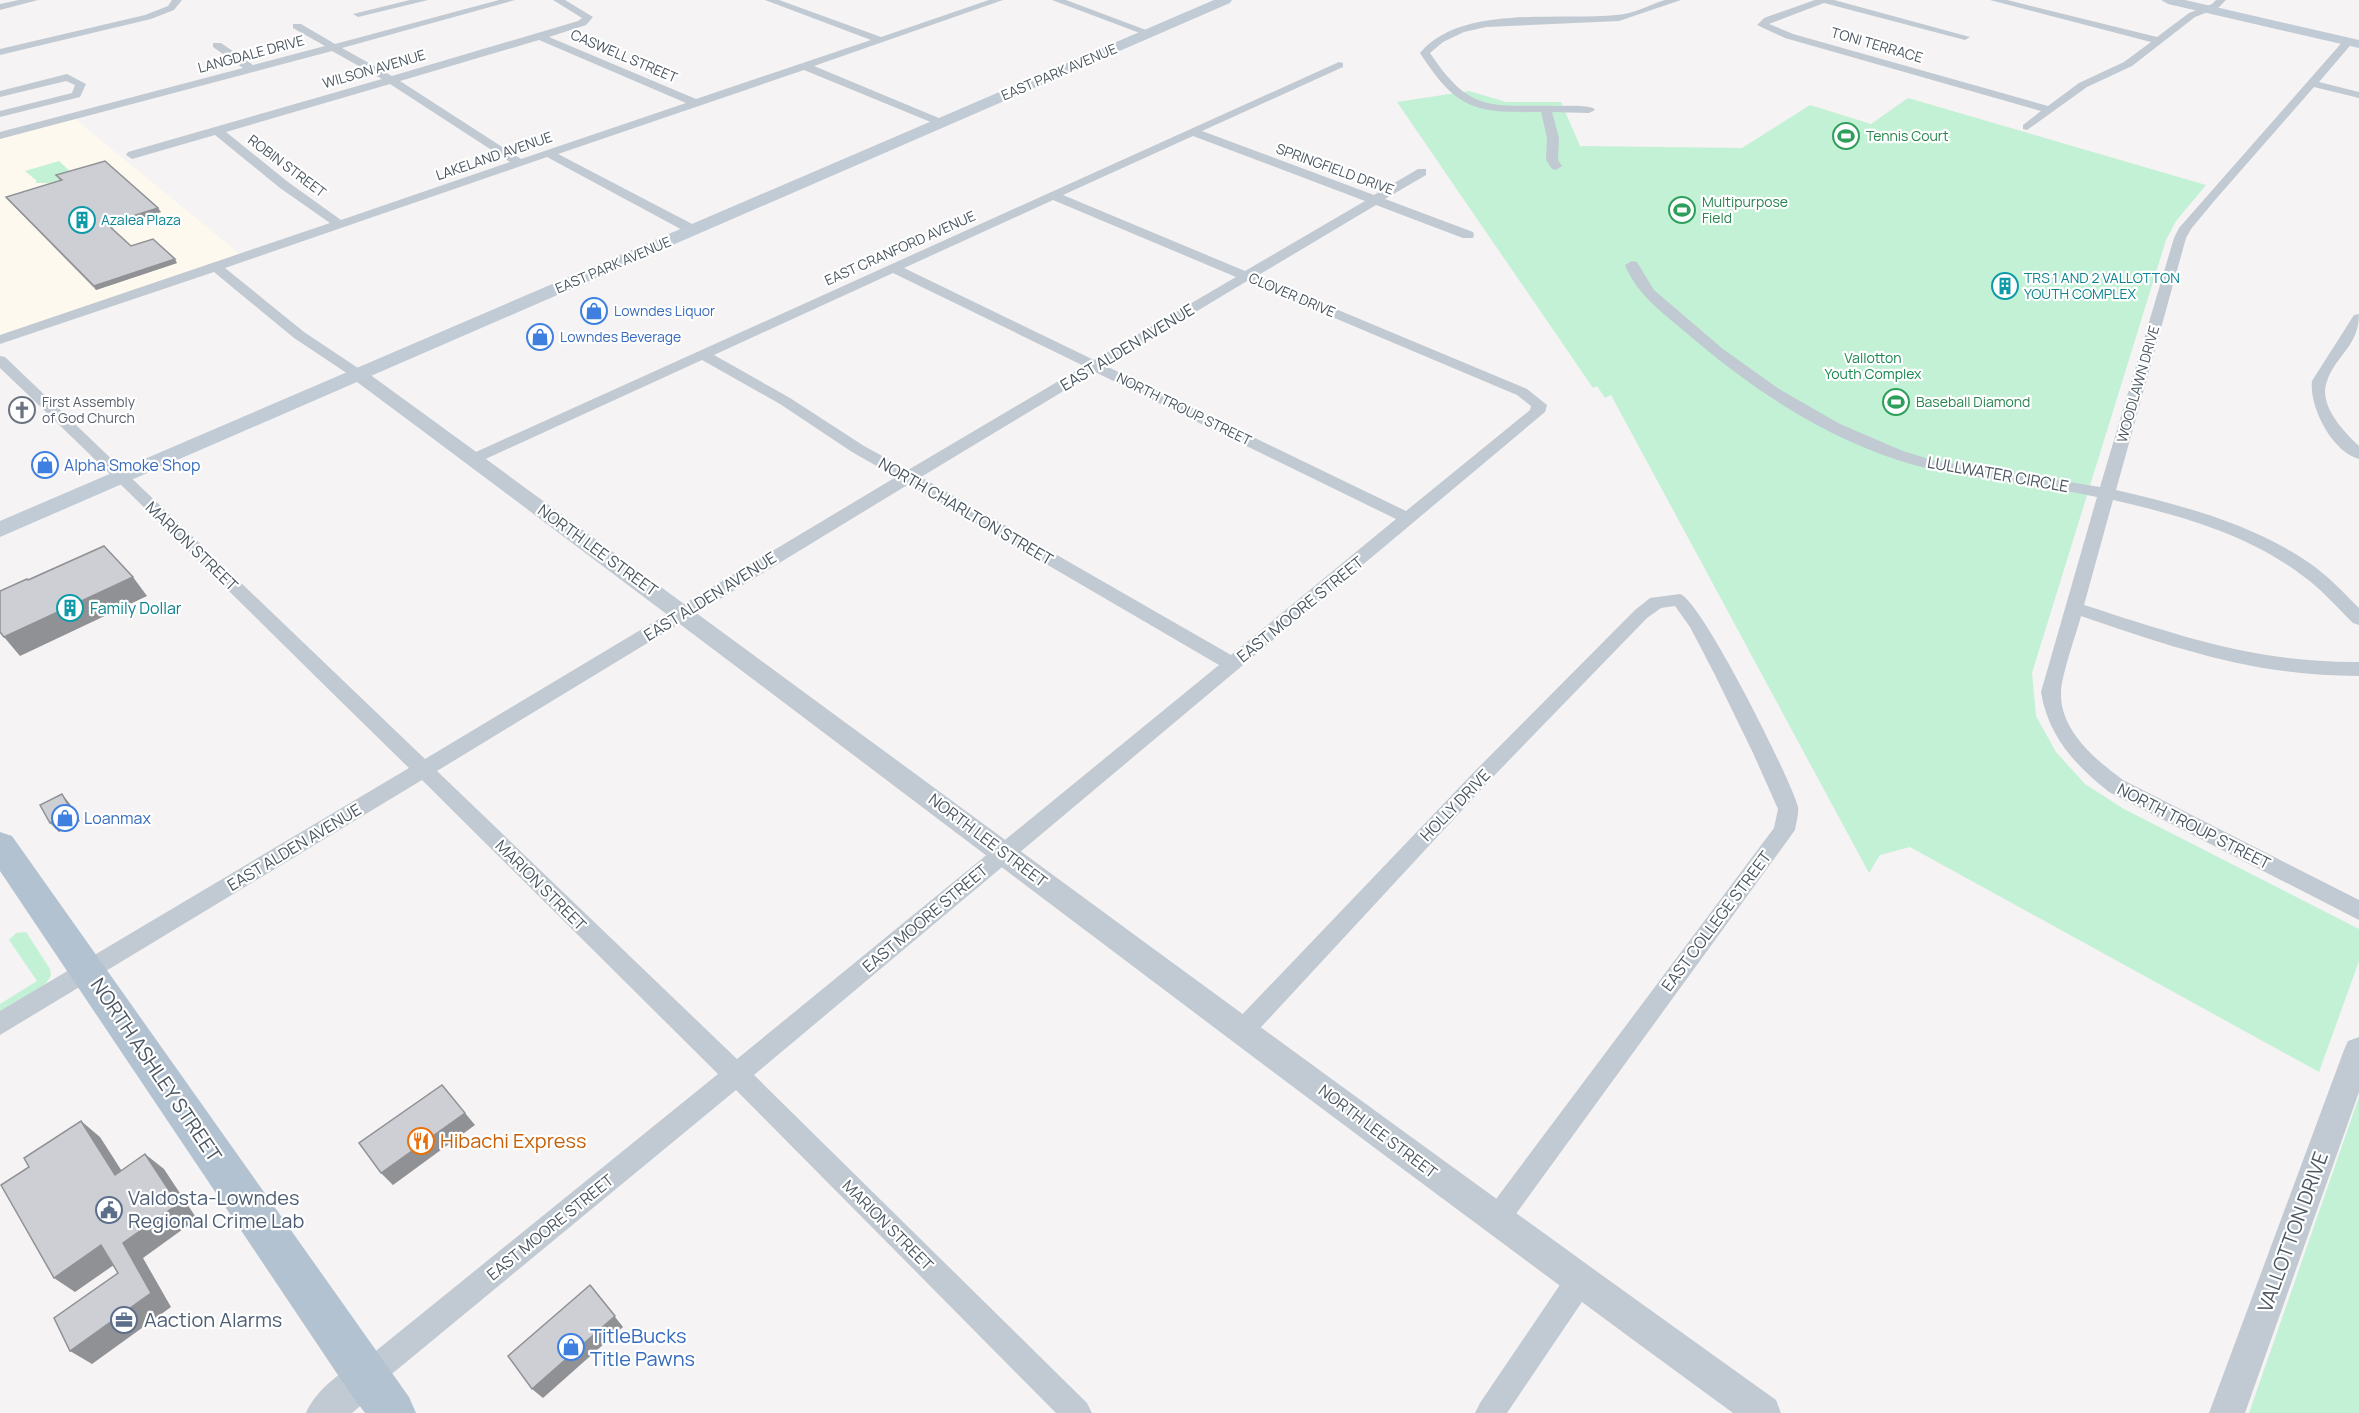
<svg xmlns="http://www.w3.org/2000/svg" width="2359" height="1413" font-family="Manrope,sans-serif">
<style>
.commercial{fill:#fdf9ef}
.green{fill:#c3f1d5}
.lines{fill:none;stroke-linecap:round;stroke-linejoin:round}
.minor{fill:#c1cad2;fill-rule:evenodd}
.tertiary{fill:#c1cad2;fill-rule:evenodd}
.secondary{fill:#c1cbd6;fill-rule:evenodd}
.primary{fill:#b3c2d1;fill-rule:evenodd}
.wall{fill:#b0b2b7}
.shaded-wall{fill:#909195}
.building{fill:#cdcfd5;stroke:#909195;stroke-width:1.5}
.labels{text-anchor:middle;stroke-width:4.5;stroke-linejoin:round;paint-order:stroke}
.far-street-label{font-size:14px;fill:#4a5661;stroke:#fff}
.far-leisure-label{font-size:14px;fill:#27864d;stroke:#fff;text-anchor:start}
.far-culture-label{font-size:14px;fill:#0d838f;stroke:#fff;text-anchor:start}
.far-shop-label{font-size:14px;fill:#366cbe;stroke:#fff;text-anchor:start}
.far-park-label{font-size:14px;fill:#17864f;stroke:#fff}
.far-worship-label{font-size:14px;fill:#5b616d;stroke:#fff;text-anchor:start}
.street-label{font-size:16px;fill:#4a5661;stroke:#fff}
.shop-label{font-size:16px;fill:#366cbe;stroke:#fff;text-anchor:start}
.culture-label{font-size:16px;fill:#0d838f;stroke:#fff;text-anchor:start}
.near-street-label{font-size:20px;fill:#4a5661;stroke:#fff}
.near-food-label{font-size:20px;fill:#c56008;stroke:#fff;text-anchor:start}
.near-service-label{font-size:20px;fill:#4e5e75;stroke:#fff;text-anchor:start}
.near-shop-label{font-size:20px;fill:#366cbe;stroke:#fff;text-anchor:start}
</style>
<rect width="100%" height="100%" fill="#f5f3f3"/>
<path class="commercial" d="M74 118 241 255 0 336V138Z"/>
<path class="green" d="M1469 91 1506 102H1561L1580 146 1742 148 1810 105 1871 124 1908 98 2206 185 2176 221 2166 240 2032 673 2036 716 2056 752 2085 784 2124 809 2359 929V961L2319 1072 1910 847 1880 855 1869 873 1611 395 1605 398 1597 386 1593 388 1397 102Z
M59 161 74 175 50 183H35L37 181 25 171Z
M26 932 50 969 51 976 43 987 0 1013V1004L37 981 9 940 16 933Z
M2359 1097V1413H2249Z"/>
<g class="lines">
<path class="minor" d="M19 0H38L0 10V4Z
M172 0H182L174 10 151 19 0 55V49L145 15 168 6Z
M410 0H428L358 17 353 14Z
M499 0H515L342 48 392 76 578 21 582 18 553 0H565L593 17 586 25 549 37 696 99 871 40 765 0H779L881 37 989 0H1003L814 66 946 121V125H938L804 70 558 154 698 227 699 230 698 233H688L547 157 225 268 304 332 364 372 366 375 364 378H354L294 338 214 272 0 344V335L330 223 280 188 215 135 132 159 126 155 128 152 382 79 332 51 0 139V132L243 68 213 47V43H221L253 65 325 46 293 28V24H301L335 44ZM539 40 686 103 521 159 400 81ZM390 84 510 162 341 220 288 182 226 132Z
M1052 0H1066L1154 33 1145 35Z
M1665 0H1681L1619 21 1486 27 1464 32 1443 42 1430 53C1472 116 1492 104 1560 106 1571 106 1582 105 1593 108L1595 110 1589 113 1552 112 1559 138 1558 160 1562 166 1556 170 1552 169 1546 160 1547 138 1541 112C1475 113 1457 110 1420 53 1461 4 1559 21 1617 15 1633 14 1649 5 1665 0Z
M1815 0H1834L1970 37 1965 40 1824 3 1769 24 1793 34 2048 106 2079 83 2124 62 2151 42 1990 0H2007L2157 37 2189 13 2212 4 2216 0H2226L2218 8 2195 17 2132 66 2087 87 2027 130 2023 129V125L2041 111 1785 38 1757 25 1764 18Z
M2345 39 2354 41 2319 82 2359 92V98L2314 87 2215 200 2191 229 2186 238 2116 490C2185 506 2257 525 2315 567 2331 579 2345 594 2359 608V625L2353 623C2337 607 2321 589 2303 576 2248 534 2179 515 2113 500L2084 605C2181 636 2256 663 2359 662V676C2255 676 2178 649 2081 616 2076 635 2061 676 2061 693 2060 731 2096 760 2123 780L2359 900V920L2109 792C2075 765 2048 736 2041 692L2097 497C2067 491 2037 485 2007 481 1980 477 1953 475 1926 468 1841 447 1762 397 1696 341 1670 318 1638 298 1625 265L1632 261 1637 262 1654 290 1723 349 1779 389 1840 424 1903 451 1932 460 2100 487 2174 238 2179 228Z
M1339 62 1343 63V67L1202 131 1374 195 1418 169H1426V175L1385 199 1473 232 1474 235 1473 238H1463L1376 205 1257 276 1527 389 1547 405 1545 412 754 1075 1087 1403 1092 1413H1056L736 1090 376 1387 366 1391 356 1387 352 1377 356 1367 718 1074 422 780 0 1035V1011L409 768C272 635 138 499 0 368V356L5 357 425 759 896 477 852 452 780 404 702 360 479 462H467L465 459 467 456ZM1193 136 1365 201 1245 271 1063 195ZM1053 200 1236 277 1094 360 904 268ZM893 273 1084 366 908 470 864 446 790 398 714 355ZM1247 281 1517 395 1531 406 1530 410 1406 511 1106 366ZM1095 372 1396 519 1231 655 921 477ZM909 484 1219 665 737 1059 437 771Z
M67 74 86 84 80 97 0 117V111L72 93 75 85 66 81 0 97V91Z
M2359 314C2359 346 2336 355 2327 381 2318 405 2343 431 2359 446V459C2332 452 2309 407 2312 381L2354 315Z
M1680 594C1701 600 1791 779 1798 807 1799 814 1796 823 1795 830L1505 1229 1496 1233 1487 1229 1483 1220 1487 1211 1774 828 1778 809 1753 753 1715 675 1690 627 1675 606 1661 608 1647 618 1488 782 1251 1038 1243 1041 1235 1038 1231 1030 1235 1022 1474 772 1635 610 1650 598Z
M1580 1266 1590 1270 1594 1280 1590 1290 1507 1413H1475L1480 1403 1570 1270Z"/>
<path class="tertiary" d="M359 370 365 371C836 713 1302 1062 1776 1400L1781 1413H1733C1269 1074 814 722 353 379L350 375 353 371Z
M2359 1037V1092L2245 1413H2209L2344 1050 2348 1041Z
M366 1359 379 1364 384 1377 379 1390 352 1413H306C315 1391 344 1368 366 1359Z"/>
<path class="secondary" d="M1214 0H1232L1230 3 0 537V521Z
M2161 0H2185L2359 40V48L2168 4Z"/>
<path class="primary" d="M0 832 12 836 409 1397 416 1413H365L350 1393 0 871Z"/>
</g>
<path class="wall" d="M56 175 161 212 111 228 131 246 177 263 96 290 9 201 6 197 60 181Z"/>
<path class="shaded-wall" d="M158 208 161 212 110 228 107 224Z
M175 259 177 263 96 290 94 286Z
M133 577 147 596 20 656 4 637Z
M62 794 70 804 80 821 59 832 50 823Z
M465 1113 475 1125 393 1185 381 1173Z
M81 1121 100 1137 134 1190 115 1175Z
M145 1154 164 1169 197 1219 143 1258 171 1307 92 1364 70 1351 151 1293 123 1243Z
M101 1245 121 1260 75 1292 54 1278Z
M590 1285 623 1327 543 1398 532 1389Z"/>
<path class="building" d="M105 161 158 208 107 224 131 246 153 239 175 259 94 286 6 197 62 180 56 175Z
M104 546 133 577 4 637 0 632V591L27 579 28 580Z
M62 794 72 812 50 823 40 805Z
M442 1085 465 1113 381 1173 359 1143Z
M81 1121 115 1175 145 1154 178 1204 123 1243 151 1293 70 1351 54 1318 118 1273 101 1245 54 1278 1 1185 29 1167 24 1158Z
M590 1285 615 1316 532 1389 508 1356Z"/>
<defs>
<symbol id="stadium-ring" viewBox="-11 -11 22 22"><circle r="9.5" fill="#fff" stroke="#2e9e5b" stroke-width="1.5"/><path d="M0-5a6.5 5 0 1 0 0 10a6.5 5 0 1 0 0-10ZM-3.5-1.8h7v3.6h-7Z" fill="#2e9e5b"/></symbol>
<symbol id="building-ring" viewBox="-11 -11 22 22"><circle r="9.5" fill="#fff" stroke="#0f9aa8" stroke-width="1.5"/><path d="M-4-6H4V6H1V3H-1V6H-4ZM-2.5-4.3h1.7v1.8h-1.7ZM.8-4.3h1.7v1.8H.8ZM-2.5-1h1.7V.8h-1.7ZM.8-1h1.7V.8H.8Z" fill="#0f9aa8"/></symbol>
<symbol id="shop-ring" viewBox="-11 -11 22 22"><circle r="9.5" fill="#fff" stroke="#3f7fe0" stroke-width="1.5"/><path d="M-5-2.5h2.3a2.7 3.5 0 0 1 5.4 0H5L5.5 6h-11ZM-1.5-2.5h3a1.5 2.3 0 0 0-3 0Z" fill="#3f7fe0"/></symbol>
<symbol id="church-ring" viewBox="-11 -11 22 22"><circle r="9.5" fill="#fff" stroke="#6b7280" stroke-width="1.5"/><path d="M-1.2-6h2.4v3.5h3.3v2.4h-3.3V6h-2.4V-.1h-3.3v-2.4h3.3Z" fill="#6b7280"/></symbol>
<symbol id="restaurant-ring" viewBox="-11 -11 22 22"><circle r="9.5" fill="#fff" stroke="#e8710a" stroke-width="1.5"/><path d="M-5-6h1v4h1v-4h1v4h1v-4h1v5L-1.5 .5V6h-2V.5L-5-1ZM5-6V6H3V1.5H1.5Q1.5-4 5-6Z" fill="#e8710a"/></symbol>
<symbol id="civic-ring" viewBox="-11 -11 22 22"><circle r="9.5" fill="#fff" stroke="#5c6f8a" stroke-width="1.5"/><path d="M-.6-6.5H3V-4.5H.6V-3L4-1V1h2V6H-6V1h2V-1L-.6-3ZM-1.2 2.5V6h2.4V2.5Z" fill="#5c6f8a"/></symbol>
<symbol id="office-ring" viewBox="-11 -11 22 22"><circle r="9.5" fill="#fff" stroke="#5c6f8a" stroke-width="1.5"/><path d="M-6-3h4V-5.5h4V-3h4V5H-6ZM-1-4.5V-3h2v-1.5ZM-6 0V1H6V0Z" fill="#5c6f8a"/></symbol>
</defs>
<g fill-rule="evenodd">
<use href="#stadium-ring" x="1831" y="121" width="30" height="30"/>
<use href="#stadium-ring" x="1667" y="195" width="30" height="30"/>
<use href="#building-ring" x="67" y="205" width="30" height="30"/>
<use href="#building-ring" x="1990" y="271" width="30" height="30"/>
<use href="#shop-ring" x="579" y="296" width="30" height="30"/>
<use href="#shop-ring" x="525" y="322" width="30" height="30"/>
<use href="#stadium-ring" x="1881" y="387" width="30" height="30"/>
<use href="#church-ring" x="7" y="395" width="30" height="30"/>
<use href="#shop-ring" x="30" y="450" width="30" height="30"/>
<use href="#building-ring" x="55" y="593" width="30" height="30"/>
<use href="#shop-ring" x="50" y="803" width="30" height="30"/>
<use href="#restaurant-ring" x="406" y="1126" width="30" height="30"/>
<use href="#civic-ring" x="94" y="1195" width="30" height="30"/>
<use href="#office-ring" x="109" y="1305" width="30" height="30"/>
<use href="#shop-ring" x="556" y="1332" width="30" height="30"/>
</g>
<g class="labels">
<g class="far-street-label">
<text transform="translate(1877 45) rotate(16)" y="5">TONI TERRACE</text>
<text transform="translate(251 54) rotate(-15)" y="5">LANGDALE DRIVE</text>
<text transform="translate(624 56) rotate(23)" y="5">CASWELL STREET</text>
<text transform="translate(374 69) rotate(-16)" y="5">WILSON AVENUE</text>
<text transform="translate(1059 72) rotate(-23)" y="5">EAST PARK AVENUE</text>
<text transform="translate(494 156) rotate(-19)" y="5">LAKELAND AVENUE</text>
<text transform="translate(287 166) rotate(37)" y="5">ROBIN STREET</text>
<text transform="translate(1335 169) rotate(20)" y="5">SPRINGFIELD DRIVE</text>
<text transform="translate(900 248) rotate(-24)" y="5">EAST CRANFORD AVENUE</text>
<text transform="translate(613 265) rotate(-23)" y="5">EAST PARK AVENUE</text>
<text transform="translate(1292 295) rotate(23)" y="5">CLOVER DRIVE</text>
<text transform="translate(2138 384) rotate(-74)" y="5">WOODLAWN DRIVE</text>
<text transform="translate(1184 409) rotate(26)" y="5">NORTH TROUP STREET</text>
</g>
<g class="far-leisure-label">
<text x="1866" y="141">Tennis Court</text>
<text x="1702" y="207">Multipurpose<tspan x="1702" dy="16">Field</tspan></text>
<text x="1916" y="407">Baseball Diamond</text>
</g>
<g class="far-culture-label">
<text x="101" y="225">Azalea Plaza</text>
<text x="2024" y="283">TRS 1 AND 2 VALLOTTON<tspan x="2024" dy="16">YOUTH COMPLEX</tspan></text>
</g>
<g class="far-shop-label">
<text x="614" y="316">Lowndes Liquor</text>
<text x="560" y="342">Lowndes Beverage</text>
</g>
<g class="far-park-label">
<text x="1873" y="363">Vallotton<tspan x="1873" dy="16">Youth Complex</tspan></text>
</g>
<g class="far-worship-label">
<text x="42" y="407">First Assembly<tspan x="42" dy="16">of God Church</tspan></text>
</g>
<g class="street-label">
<text transform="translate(1127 347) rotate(-31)" y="6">EAST ALDEN AVENUE</text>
<text transform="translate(1998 474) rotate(10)" y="6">LULLWATER CIRCLE</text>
<text transform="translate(966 511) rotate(30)" y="6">NORTH CHARLTON STREET</text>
<text transform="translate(192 546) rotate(44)" y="6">MARION STREET</text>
<text transform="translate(598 550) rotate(36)" y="6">NORTH LEE STREET</text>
<text transform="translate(710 596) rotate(-32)" y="6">EAST ALDEN AVENUE</text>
<text transform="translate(1300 609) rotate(-39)" y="6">EAST MOORE STREET</text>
<text transform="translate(1455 805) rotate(-46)" y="6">HOLLY DRIVE</text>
<text transform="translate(2194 826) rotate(27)" y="6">NORTH TROUP STREET</text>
<text transform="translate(988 840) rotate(37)" y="6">NORTH LEE STREET</text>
<text transform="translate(294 847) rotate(-31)" y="6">EAST ALDEN AVENUE</text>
<text transform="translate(541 885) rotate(45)" y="6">MARION STREET</text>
<text transform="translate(925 918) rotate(-40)" y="6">EAST MOORE STREET</text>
<text transform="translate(1716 921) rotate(-53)" y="6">EAST COLLEGE STREET</text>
<text transform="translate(1378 1131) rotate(37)" y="6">NORTH LEE STREET</text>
<text transform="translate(888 1225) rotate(45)" y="6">MARION STREET</text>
<text transform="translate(550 1227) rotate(-39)" y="6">EAST MOORE STREET</text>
</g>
<g class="shop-label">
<text x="64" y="471">Alpha Smoke Shop</text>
<text x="84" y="824">Loanmax</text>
</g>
<g class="culture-label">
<text x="90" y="614">Family Dollar</text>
</g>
<g class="near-street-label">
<text transform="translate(156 1070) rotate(56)" y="7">NORTH ASHLEY STREET</text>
<text transform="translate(2293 1232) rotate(-70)" y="7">VALLOTTON DRIVE</text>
</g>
<g class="near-food-label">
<text x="440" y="1148">Hibachi Express</text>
</g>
<g class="near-service-label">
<text x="128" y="1205">Valdosta-Lowndes<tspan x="128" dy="23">Regional Crime Lab</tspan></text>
<text x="144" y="1327">Aaction Alarms</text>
</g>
<g class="near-shop-label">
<text x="590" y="1343">TitleBucks<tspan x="590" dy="23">Title Pawns</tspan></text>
</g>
</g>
</svg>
